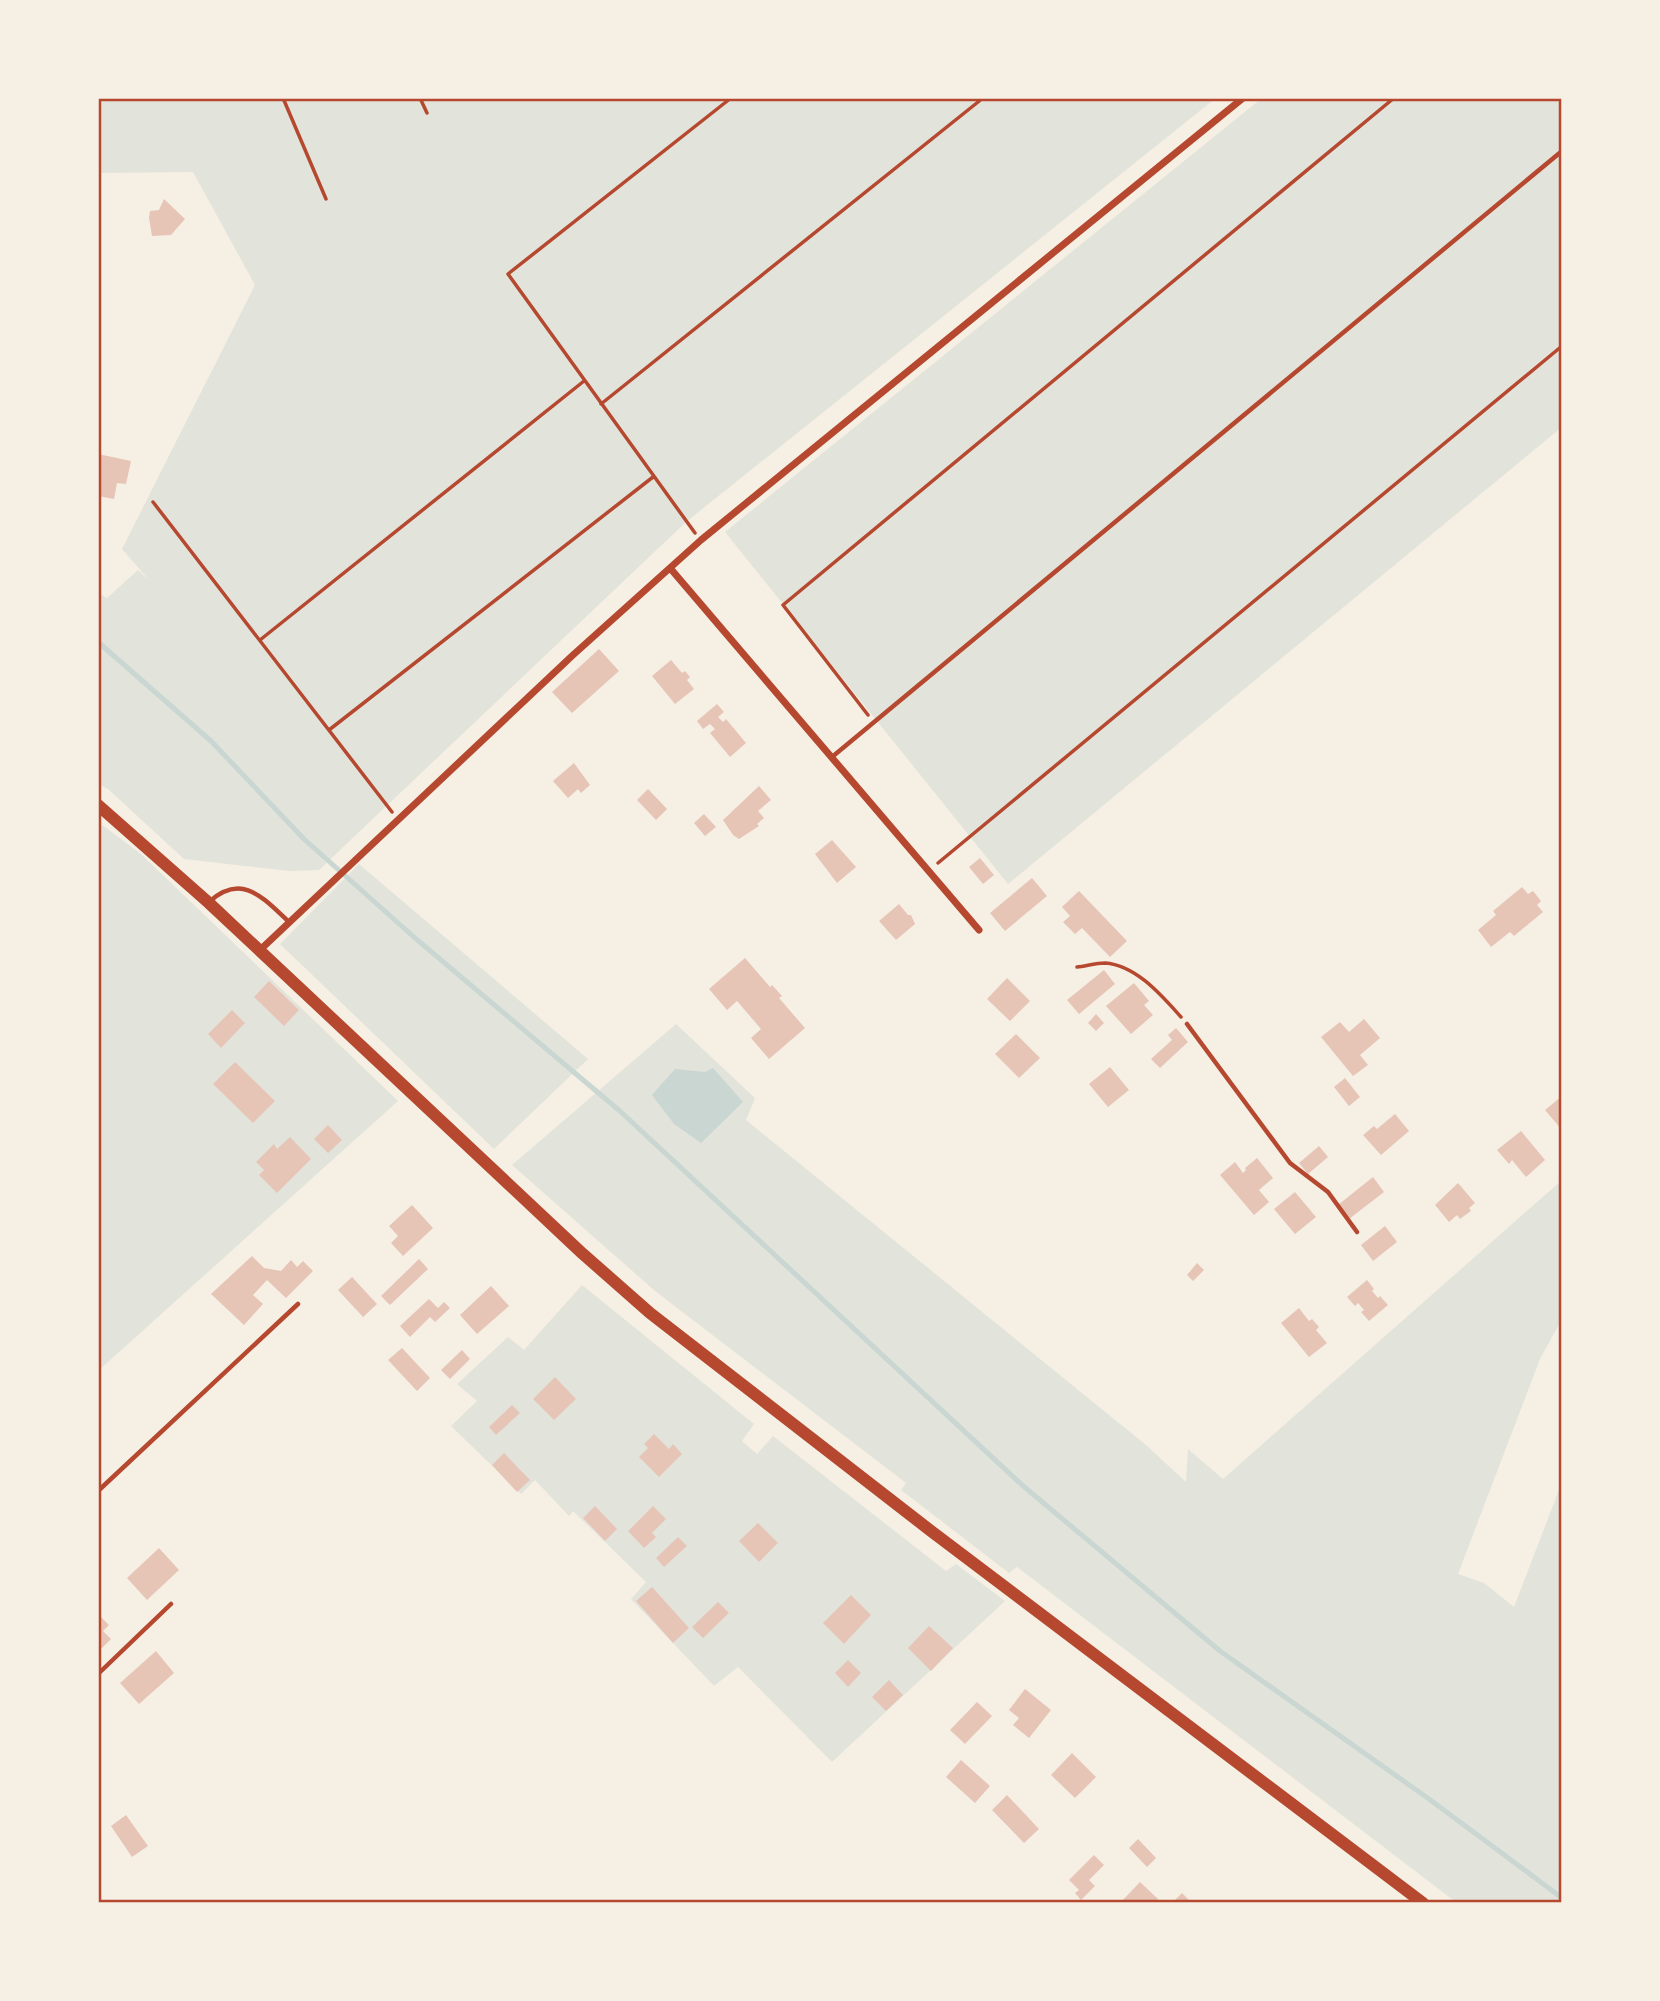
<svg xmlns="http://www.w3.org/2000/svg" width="1660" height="2001" font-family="'DM Sans',sans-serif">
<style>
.green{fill:#e2e4dc}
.water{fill:#c9d6d2}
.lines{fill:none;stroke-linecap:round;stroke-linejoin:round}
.stream{stroke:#c9d6d2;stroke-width:5}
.building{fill:#e6c5b7}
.path{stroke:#b5482f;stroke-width:3.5}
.service{stroke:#b5482f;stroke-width:4.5}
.minor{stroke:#b5482f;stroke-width:7}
.tertiary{stroke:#b5482f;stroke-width:12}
.neatline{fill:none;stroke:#b5482f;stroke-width:2.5}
</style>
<rect width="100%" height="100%" fill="#f6efe4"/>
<path class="green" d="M98 98H1216L686 522 319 870 290 871 184 859 108 789 98 784V593L107 598 138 570 149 580 122 549 255 285 193 172 98 173Z
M1262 98H1562V427L1008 884 725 532Z
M98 822 141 854 398 1101 98 1371Z
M359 864 588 1059 494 1149 280 944Z
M676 1024 755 1098 746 1120 1146 1445 1186 1482 1188 1449 1223 1479 1562 1180V1319L1540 1359 1458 1574 1484 1583 1514 1607 1562 1482V1903H1457L1017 1567 1009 1573 901 1490 906 1483 655 1291 512 1165Z
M582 1285 754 1424 742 1441 757 1454 773 1436 946 1571 956 1564 1005 1601 832 1762 738 1667 714 1686 631 1599 646 1582 573 1511 569 1516 535 1480 521 1494 451 1426 477 1401 457 1384 508 1337 524 1350Z"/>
<path class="water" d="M713 1068 743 1102 701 1143 674 1124 652 1095 675 1069 705 1072Z"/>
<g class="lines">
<path class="stream" d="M98 642 211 741 304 839 415 938 621 1112 1022 1485 1220 1651 1429 1799 1562 1898"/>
</g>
<path class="building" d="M164 199 185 219 171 235 152 236 149 218 150 211 159 210Z
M98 454 131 461 126 484 117 483 114 499 98 496Z
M599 649 619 671 572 713 552 692Z
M671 660 682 673 685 671 690 677 687 680 694 689 675 704 652 676Z
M717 704 724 712 718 717 723 722 726 719 746 743 730 757 710 733 715 729 710 724 703 729 697 721Z
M574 763 590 785 581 793 578 789 568 798 553 781Z
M759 786 771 800 758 811 764 818 757 824 759 826 739 839 733 835 723 820Z
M648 789 667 809 656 820 637 800Z
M704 814 716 827 705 836 694 823Z
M832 840 856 867 837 883 815 854Z
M980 858 994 875 983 884 969 867Z
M1032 878 1047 896 1005 931 990 913Z
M1522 887 1528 894 1533 891 1541 901 1537 905 1543 912 1514 936 1510 932 1491 947 1478 930 1496 915 1493 911Z
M1079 891 1127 941 1110 957 1082 928 1075 934 1063 922 1070 916 1062 907Z
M899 904 908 915H911L915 924 896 940 879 921Z
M745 958 770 987 772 985 782 996 779 998 805 1028 769 1059 751 1038 761 1029 737 1001 727 1010 709 989Z
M1104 970 1115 984 1079 1014 1067 1000Z
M1007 978 1030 1001 1010 1021 987 999Z
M269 981 299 1010 284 1026 254 997Z
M1134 983 1149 1001 1144 1005 1153 1015 1131 1034 1106 1006Z
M232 1010 245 1023 221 1048 208 1034Z
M1096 1014 1104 1023 1096 1031 1088 1023Z
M1364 1019 1380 1038 1360 1055 1368 1065 1353 1076 1321 1037 1340 1022 1349 1032Z
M1176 1028 1188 1042 1160 1068 1151 1059 1172 1040 1168 1035Z
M1016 1034 1040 1058 1019 1078 995 1054Z
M235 1062 275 1101 253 1123 213 1084Z
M1110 1067 1129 1090 1108 1107 1089 1084Z
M1345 1078 1360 1097 1349 1106 1334 1087Z
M1562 1096V1130L1545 1110Z
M1395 1114 1409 1131 1381 1155 1363 1135 1374 1126 1377 1129Z
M328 1125 342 1140 328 1153 314 1139Z
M1521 1131 1545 1160 1526 1177 1512 1160 1509 1164 1497 1150Z
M290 1137 311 1159 277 1193 259 1175 264 1170 256 1162 274 1144 277 1149Z
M1319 1146 1328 1157 1308 1174 1299 1163Z
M1257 1158 1273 1178 1259 1190 1269 1202 1254 1215 1220 1175 1235 1162 1243 1173 1246 1170 1245 1168Z
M1373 1177 1384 1192 1349 1219 1338 1205Z
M1458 1183 1475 1203 1469 1208 1471 1211 1460 1219 1457 1215 1449 1222 1435 1205Z
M1295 1192 1316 1217 1295 1234 1274 1209Z
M412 1205 433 1228 403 1256 391 1243 398 1236 389 1226Z
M1385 1226 1397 1242 1373 1261 1361 1245Z
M252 1256 264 1268 281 1271 291 1260 297 1267 303 1261 313 1271 286 1298 267 1280 253 1295 263 1304 244 1325 211 1294Z
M419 1259 428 1269 390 1305 381 1296Z
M1197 1263 1204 1270 1193 1281 1187 1275Z
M352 1277 377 1304 363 1317 338 1290Z
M1367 1280 1374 1289 1372 1291 1378 1298 1380 1296 1388 1305 1369 1321 1361 1312 1364 1310 1358 1303 1355 1306 1347 1297Z
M491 1286 509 1306 477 1334 460 1315Z
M429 1299 438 1308 444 1302 450 1308 435 1322 430 1317 410 1337 400 1326Z
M1299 1308 1309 1321 1312 1319 1319 1327 1316 1330 1327 1343 1309 1357 1281 1323Z
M402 1348 430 1378 417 1391 388 1360Z
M462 1350 470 1359 450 1379 441 1370Z
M555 1377 576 1399 554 1420 533 1399Z
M512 1405 520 1413 496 1435 489 1427Z
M654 1434 669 1449 673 1444 682 1454 659 1477 639 1457 648 1448 644 1444Z
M504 1453 530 1480 517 1492 492 1465Z
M595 1506 617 1529 605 1541 583 1518Z
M653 1506 666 1519 652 1533 656 1537 644 1548 628 1531Z
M758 1523 778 1543 759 1562 739 1541Z
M678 1537 687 1546 664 1567 656 1558Z
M159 1548 179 1570 147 1600 127 1578Z
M652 1587 689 1628 673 1643 636 1601Z
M851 1595 871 1615 844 1644 823 1623Z
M718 1602 729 1613 703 1638 692 1627Z
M98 1614 109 1625 103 1631 111 1639 98 1652Z
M929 1626 953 1648 931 1671 908 1648Z
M156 1651 174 1673 139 1704 120 1683Z
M848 1660 861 1673 848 1687 835 1673Z
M889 1680 903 1695 886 1711 872 1697Z
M1025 1689 1051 1710 1029 1738 1013 1725 1019 1718 1009 1710Z
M977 1702 992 1716 965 1744 950 1730Z
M1072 1753 1096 1777 1075 1798 1051 1775Z
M961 1760 990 1786 975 1803 946 1777Z
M1007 1795 1039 1829 1024 1843 992 1810Z
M126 1815 148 1846 132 1857 111 1826Z
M1138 1839 1156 1858 1147 1867 1129 1848Z
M1094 1855 1104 1865 1089 1880 1095 1886 1081 1900 1075 1893 1079 1890 1069 1880Z
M1140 1882 1158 1899 1155 1903H1120Z
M1182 1893 1192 1903H1172Z"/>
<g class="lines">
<path class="path" d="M283 98 326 199
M420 98 427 113
M601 404 983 98
M153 502 392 812
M695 533 508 274 731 98
M260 640 584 381
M868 715 783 605 1394 98
M329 730 653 477
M938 863 1562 346
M1077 967C1086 966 1096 963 1105 963 1136 965 1162 996 1181 1017"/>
<path class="service" d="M832 757 1562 151
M209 902C242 872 263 898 289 922
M1187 1024 1290 1163 1328 1192 1357 1232
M98 1491 298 1304
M98 1674 171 1604"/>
<path class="minor" d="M670 568 979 930
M260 950 573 655 701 540 1243 98"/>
<path class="tertiary" d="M98 805 209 903 583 1254 650 1313 931 1531 1423 1903"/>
</g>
<rect width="1660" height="2001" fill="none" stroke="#f6efe4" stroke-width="200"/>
<rect x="100" y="100" width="1460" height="1801" class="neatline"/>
</svg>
